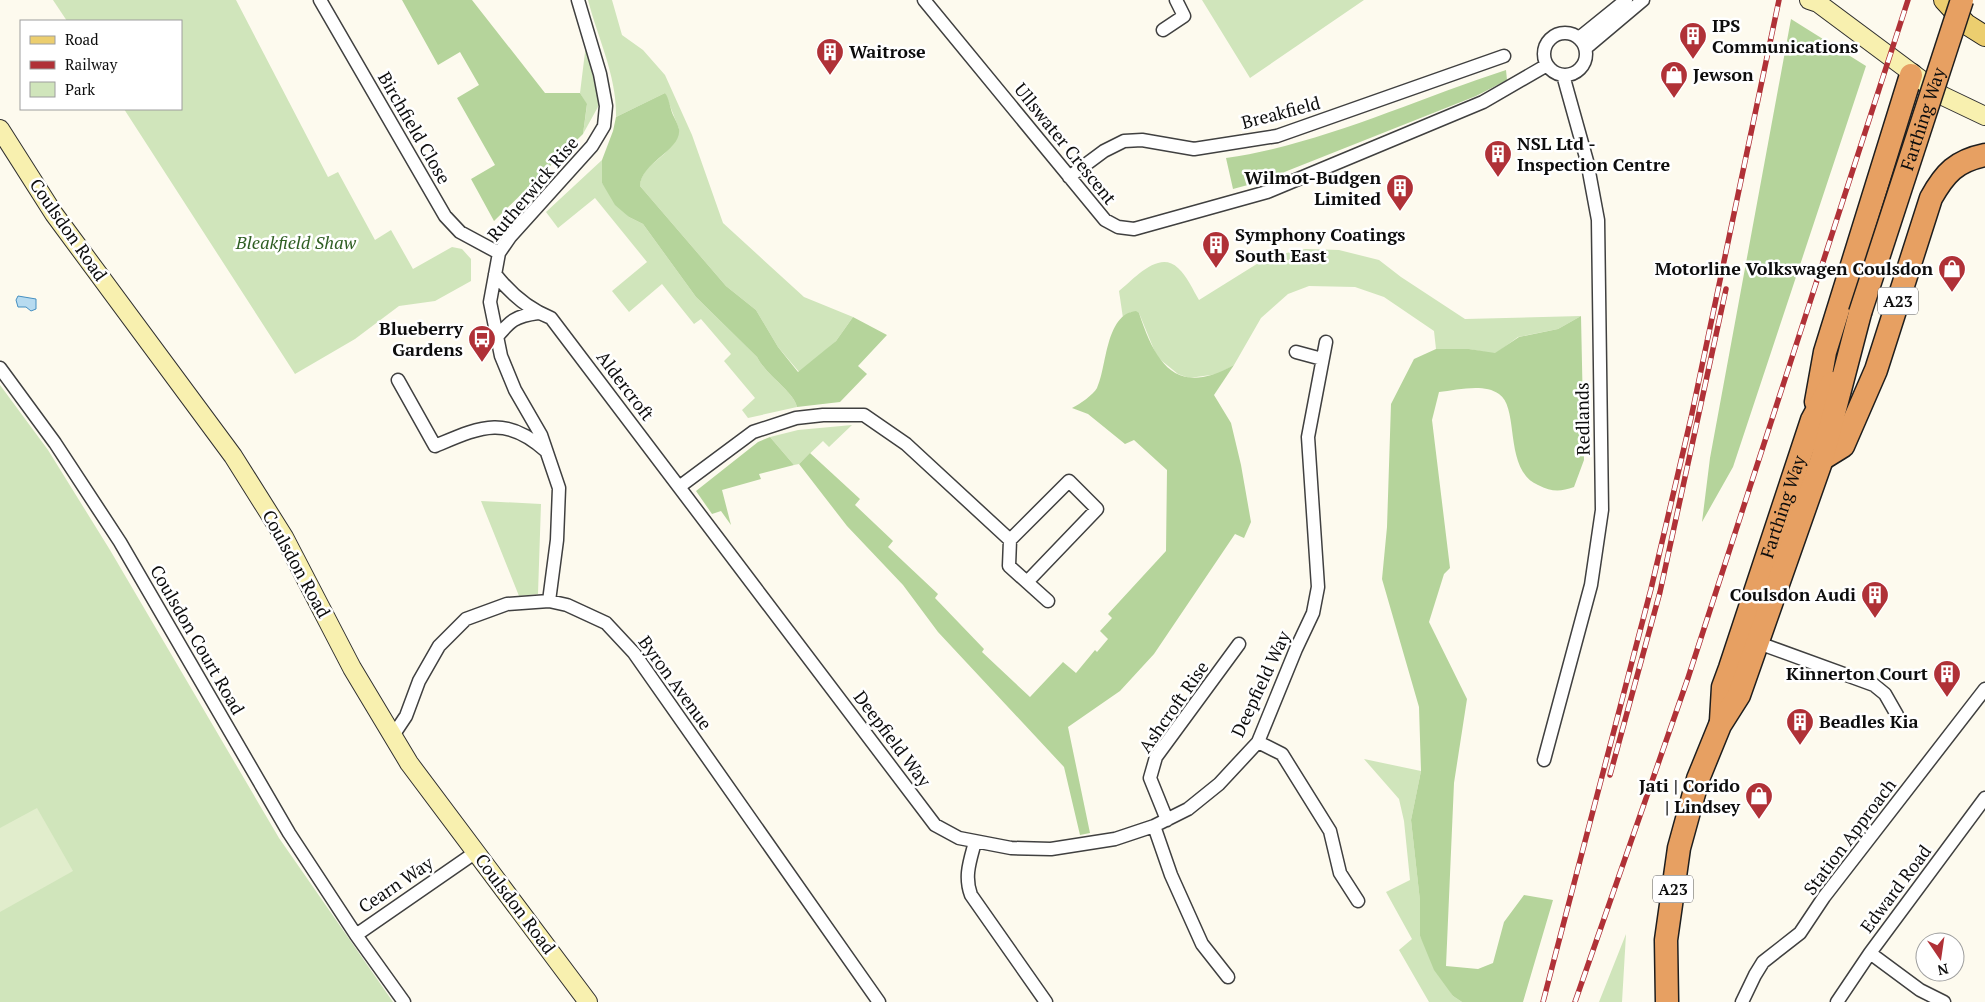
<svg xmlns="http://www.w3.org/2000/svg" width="1985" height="1002" font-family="'PT Serif',serif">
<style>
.green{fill:#d0e5bb}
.forest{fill:#b5d49b}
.pitch{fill:#e1edcc}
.water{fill:#b7dbf0;stroke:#458fc1}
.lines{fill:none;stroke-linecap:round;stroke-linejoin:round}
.street-casing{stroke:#404040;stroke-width:15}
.secondary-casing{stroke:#2f2f2f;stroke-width:20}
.primary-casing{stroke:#1e1e1e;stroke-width:22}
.highway-casing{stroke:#1e1e1e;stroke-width:25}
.street{stroke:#fff;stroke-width:12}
.secondary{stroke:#f8f0af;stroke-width:18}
.primary{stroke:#ecce6f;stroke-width:20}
.highway{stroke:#e7a062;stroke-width:22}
.rail-casing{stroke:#b03137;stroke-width:5.5}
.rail{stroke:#fff;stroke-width:4;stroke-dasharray:11;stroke-linecap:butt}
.highway-bridge-casing{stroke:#1e1e1e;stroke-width:25;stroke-linecap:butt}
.highway-bridge{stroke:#e7a062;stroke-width:22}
.labels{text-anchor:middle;stroke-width:5;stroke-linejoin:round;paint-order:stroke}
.shield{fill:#fff;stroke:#565656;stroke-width:1}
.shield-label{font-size:16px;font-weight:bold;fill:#0d0d0d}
.poi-label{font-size:18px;font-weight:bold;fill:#0d0d0d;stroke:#fff;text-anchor:start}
.street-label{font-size:18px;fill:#0d0d0d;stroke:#fff}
.park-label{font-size:18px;font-style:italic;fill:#2f5e23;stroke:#fff}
</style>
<rect width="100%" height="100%" fill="#fdfaee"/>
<path class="green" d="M53 0H236L328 177 338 172 375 240 391 230 413 269 452 247 462 249 471 259V281L435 301 399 306 355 339 295 374 124 109H181V21H67Z
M588 0H612L622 35 643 50 665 75 692 135 723 223 804 297 853 317 836 341 800 373 778 347 756 310 726 286 640 186C641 169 657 162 667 151 672 145 675 136 679 129L665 93 616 117C617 76 598 39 588 0Z
M1202 0H1364L1250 78Z
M586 44 599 105 583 134 587 105 580 93Z
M602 160V183L629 217 643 224 696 297 757 357C766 375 794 392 797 407L748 418 742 410 755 398 724 361 731 354 701 319 694 324 662 284 629 312 612 291 647 262 595 198 558 228 546 212Z
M1305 249 1339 250 1379 260 1401 277 1465 319 1581 316 1558 329 1518 337 1495 354 1469 349H1436L1434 331 1384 297 1355 287 1309 286 1288 294 1261 318 1234 365 1218 374 1189 378 1178 374 1157 357 1139 313 1131 312 1123 318 1119 291C1133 280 1159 249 1178 268 1187 276 1193 290 1199 300L1268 257Z
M0 385 48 450 110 550 279 838 393 1002H0Z
M852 425 829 447 823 441 799 464 794 465 770 437 798 430Z
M481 501 541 504 538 594 519 596Z
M1364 759 1421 771 1411 820 1420 901V936L1453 996 1462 1002H1429L1399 950 1412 939 1386 892 1410 880 1404 821 1399 799Z
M1626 934 1622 1002H1599Z"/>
<path class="forest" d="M402 0H472L545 93H580L587 104 583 134 494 221 471 179 495 165 457 98 479 85 460 52 438 65Z
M1791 19 1866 66 1733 467 1702 522 1710 458Z
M1506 70 1507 80 1476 96 1259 182 1233 189 1226 158C1323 144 1413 100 1506 70Z
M665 93C669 98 670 108 673 115 675 119 678 125 679 129 682 150 641 162 640 186L726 286 756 310 778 347 798 372 836 341 853 317 887 335 858 366 867 374 840 402 797 407C794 392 766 375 757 357L696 297 643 224 629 217 615 205 602 183V160L613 131 616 117Z
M1136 311 1139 313C1156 365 1177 397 1234 365L1214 395 1231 423 1241 465 1251 522 1244 538 1235 534 1154 654 1120 691 1068 727 1090 833 1080 835 1064 767 938 632 903 585 847 526 799 464 810 453 860 499 855 505 893 541 888 547 938 594 935 598 984 649 982 652 1030 697 1063 662 1076 673 1095 650 1097 652 1108 639 1100 631 1112 618 1108 614 1166 551 1167 470 1134 440 1125 444 1088 414 1072 408C1080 404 1093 395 1097 388 1107 368 1105 314 1136 311Z
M1581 316 1584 460 1574 487C1560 492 1552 492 1538 485 1503 470 1520 408 1499 394 1484 383 1457 390 1439 392L1432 420 1450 568 1444 574 1429 622 1467 699 1454 783 1446 966 1478 969 1493 963 1504 922 1524 895 1553 900 1523 1002H1462L1453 996 1434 970 1420 936V901L1411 820 1421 771 1419 707 1382 579 1387 527 1391 404 1414 359 1436 349H1469L1495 353 1519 337 1558 329Z
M770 437 794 465 759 474 761 479 722 490 731 525 721 511 712 514 696 491 758 442Z"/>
<path class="pitch" d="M37 808 73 871 0 912V828Z"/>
<path class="water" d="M18 296 36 299V309L31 311 26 307H18L16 300Z"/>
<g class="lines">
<defs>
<path id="street" d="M320 0 445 216 460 232 499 253
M924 0 1105 220 1118 227 1134 229 1267 192 1483 102 1547 65
M1163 30 1184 16 1176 0
M1544 54a21 21 0 1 1 42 0a21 21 0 1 1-42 0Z
M1579 38 1626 0
M1586 48 1643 0
M1069 177 1104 151 1124 141 1142 140 1194 149 1277 136 1504 56
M495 274C510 293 528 309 551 318L935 825 959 838 1011 848 1051 849 1115 839 1154 826 1188 809 1219 784 1258 742 1296 649 1313 613 1318 587 1308 437 1326 342
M496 338C510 321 515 316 538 313
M1296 352 1322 359
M0 368 55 443 120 542 289 833 356 935 404 1002
M398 380 435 446C480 427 505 414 546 451
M679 487 753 432 796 418 823 415H864L906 444 1010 540 1069 481 1097 509 1027 582
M1010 540 1009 566 1048 601
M549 601 557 540 559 488 541 435 515 390 501 356 490 302 499 253 510 237 592 146 604 126 606 106 600 74 578 0
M1753 641 1874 685 1885 694 1897 715
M392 737 406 716 419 681 439 646 466 619 507 604 549 601 567 605 606 623 634 653 879 1002
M1258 742 1282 754 1330 831 1340 873 1358 901
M1544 760 1591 585 1602 510 1598 220 1587 161 1563 75
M1167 820 1150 778 1156 757 1239 644
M1154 826 1171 875 1202 944 1228 977
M975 842C970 861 964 876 971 895L1046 1002
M356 935 476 852
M1870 953 1920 990 1944 1002
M1742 1002 1755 975 1763 962 1800 933 1824 897 1985 689
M1837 1002 1870 953 1985 798"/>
<path id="secondary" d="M1809 0 1818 3 1943 96 1985 116
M0 129 54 214 233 456 284 537 352 668 409 763 588 1002"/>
<path id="primary" d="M1944 0 1966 24 1985 36"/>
<g id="highway">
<path d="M1816 402 1825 352 1911 75"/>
<path d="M1822 459 1843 446 1876 370 1931 198C1945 173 1956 161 1985 155"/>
<path id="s1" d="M1721 721 1723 687 1730 668 1812 420 1832 383"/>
<path d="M1667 1002 1666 940 1679 848 1698 779 1720 725 1739 695 1822 459 1860 313"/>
</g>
</defs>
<use href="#street" class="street-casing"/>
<use href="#secondary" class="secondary-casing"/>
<use href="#primary" class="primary-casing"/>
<use href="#highway" class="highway-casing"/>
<use href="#street" class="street"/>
<use href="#secondary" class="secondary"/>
<use href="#primary" class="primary"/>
<use href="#highway" class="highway"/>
<defs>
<path id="rail" d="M1610 775 1660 592 1726 289
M1543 1002 1651 589 1691 418 1779 0
M1575 1002 1688 678 1908 0"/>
</defs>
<use href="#rail" class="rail-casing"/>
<use href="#rail" class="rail"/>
<defs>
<g id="highway-bridge">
<path id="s2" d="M1860 313 1962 0"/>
</g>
</defs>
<use href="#highway-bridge" class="highway-bridge-casing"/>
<use href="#highway-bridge" class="highway-bridge"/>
</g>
<defs>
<symbol id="building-pin" viewBox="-11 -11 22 30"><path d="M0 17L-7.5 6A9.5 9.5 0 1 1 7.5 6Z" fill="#b03137" stroke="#fff"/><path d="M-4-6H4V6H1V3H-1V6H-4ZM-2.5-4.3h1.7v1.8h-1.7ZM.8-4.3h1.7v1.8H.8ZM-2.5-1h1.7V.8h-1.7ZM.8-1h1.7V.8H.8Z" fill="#fff"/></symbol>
<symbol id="shop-pin" viewBox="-11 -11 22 30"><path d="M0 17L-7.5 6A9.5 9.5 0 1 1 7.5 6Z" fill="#b03137" stroke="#fff"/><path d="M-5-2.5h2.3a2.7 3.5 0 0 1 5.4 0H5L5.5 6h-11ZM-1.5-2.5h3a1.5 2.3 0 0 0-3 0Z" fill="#fff"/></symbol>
<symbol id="bus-pin" viewBox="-11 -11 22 30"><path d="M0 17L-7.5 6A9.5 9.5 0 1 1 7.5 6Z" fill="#b03137" stroke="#fff"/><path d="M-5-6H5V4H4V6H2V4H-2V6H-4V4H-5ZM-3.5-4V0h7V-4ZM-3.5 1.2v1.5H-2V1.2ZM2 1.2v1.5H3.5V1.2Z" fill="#fff"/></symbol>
</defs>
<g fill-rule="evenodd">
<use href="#building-pin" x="1677" y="20" width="32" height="43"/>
<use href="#building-pin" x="814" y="36" width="32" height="43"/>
<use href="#shop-pin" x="1658" y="59" width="32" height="43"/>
<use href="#building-pin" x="1482" y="138" width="32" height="43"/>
<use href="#building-pin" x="1384" y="172" width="32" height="43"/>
<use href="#building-pin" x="1200" y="229" width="32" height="43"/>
<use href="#shop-pin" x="1936" y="253" width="32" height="43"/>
<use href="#bus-pin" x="466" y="323" width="32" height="43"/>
<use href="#building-pin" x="1859" y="579" width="32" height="43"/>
<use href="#building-pin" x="1931" y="658" width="32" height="43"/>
<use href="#building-pin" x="1784" y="706" width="32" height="43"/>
<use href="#shop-pin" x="1743" y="780" width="32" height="43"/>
</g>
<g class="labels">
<g class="shield">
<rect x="1878" y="287.5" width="40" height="27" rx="4"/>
<rect x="1653" y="875.5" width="40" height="27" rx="4"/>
</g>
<g class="shield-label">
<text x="1898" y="307">A23</text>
<text x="1673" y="895">A23</text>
</g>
<g class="poi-label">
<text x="1712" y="32">IPS<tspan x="1712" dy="21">Communications</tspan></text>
<text x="849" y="58">Waitrose</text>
<text x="1693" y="81">Jewson</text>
<text x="1517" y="150">NSL Ltd -<tspan x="1517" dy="21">Inspection Centre</tspan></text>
<text x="1381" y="184" text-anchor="end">Wilmot-Budgen<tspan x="1381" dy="21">Limited</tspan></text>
<text x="1235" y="241">Symphony Coatings<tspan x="1235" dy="21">South East</tspan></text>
<text x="1933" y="275" text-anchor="end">Motorline Volkswagen Coulsdon</text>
<text x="463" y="335" text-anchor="end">Blueberry<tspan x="463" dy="21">Gardens</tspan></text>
<text x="1856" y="601" text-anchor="end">Coulsdon Audi</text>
<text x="1928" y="680" text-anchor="end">Kinnerton Court</text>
<text x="1819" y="728">Beadles Kia</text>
<text x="1740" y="792" text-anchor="end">Jati | Corido<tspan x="1740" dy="21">| Lindsey</tspan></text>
</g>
<g class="street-label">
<text transform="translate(1281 113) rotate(-15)" y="6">Breakfield</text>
<text dy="6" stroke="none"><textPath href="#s2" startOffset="204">Farthing Way</textPath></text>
<text transform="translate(414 128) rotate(60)" y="6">Birchfield Close</text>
<text transform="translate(1065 144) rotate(51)" y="6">Ullswater Crescent</text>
<text transform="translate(533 189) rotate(-50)" y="6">Rutherwick Rise</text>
<text transform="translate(68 230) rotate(55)" y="6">Coulsdon Road</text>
<text transform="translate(625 386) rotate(53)" y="6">Aldercroft</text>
<text transform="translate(1583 419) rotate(-91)" y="6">Redlands</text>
<text dy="6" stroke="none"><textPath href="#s1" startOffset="224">Farthing Way</textPath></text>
<text transform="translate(296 564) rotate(61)" y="6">Coulsdon Road</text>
<text transform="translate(197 640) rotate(60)" y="6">Coulsdon Court Road</text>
<text transform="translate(675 683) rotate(54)" y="6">Byron Avenue</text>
<text transform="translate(1261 684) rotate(-65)" y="6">Deepfield Way</text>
<text transform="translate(1174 707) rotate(-55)" y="6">Ashcroft Rise</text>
<text transform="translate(892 739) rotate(53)" y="6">Deepfield Way</text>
<text transform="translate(1850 837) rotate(-53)" y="6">Station Approach</text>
<text transform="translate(396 885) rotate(-34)" y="6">Cearn Way</text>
<text transform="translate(1896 889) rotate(-53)" y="6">Edward Road</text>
<text transform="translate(515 904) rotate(53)" y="6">Coulsdon Road</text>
</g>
<g class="park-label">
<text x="296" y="249">Bleakfield Shaw</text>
</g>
</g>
<rect x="20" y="20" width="162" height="90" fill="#ffffff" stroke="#9e9e9e"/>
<rect x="30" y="36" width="25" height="8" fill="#ecce6f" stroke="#9e9e9e"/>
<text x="65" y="45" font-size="15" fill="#0d0d0d">Road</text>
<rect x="30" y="61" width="25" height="8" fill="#b03137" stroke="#9e9e9e"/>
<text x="65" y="70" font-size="15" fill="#0d0d0d">Railway</text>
<rect x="30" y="82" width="25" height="15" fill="#d0e5bb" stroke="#9e9e9e"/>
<text x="65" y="95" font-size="15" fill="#0d0d0d">Park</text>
<g transform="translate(1940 957) rotate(167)"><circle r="24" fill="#ffffff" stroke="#9e9e9e"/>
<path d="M0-4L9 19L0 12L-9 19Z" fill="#b03137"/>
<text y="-8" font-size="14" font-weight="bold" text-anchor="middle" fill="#0d0d0d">N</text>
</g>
</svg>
